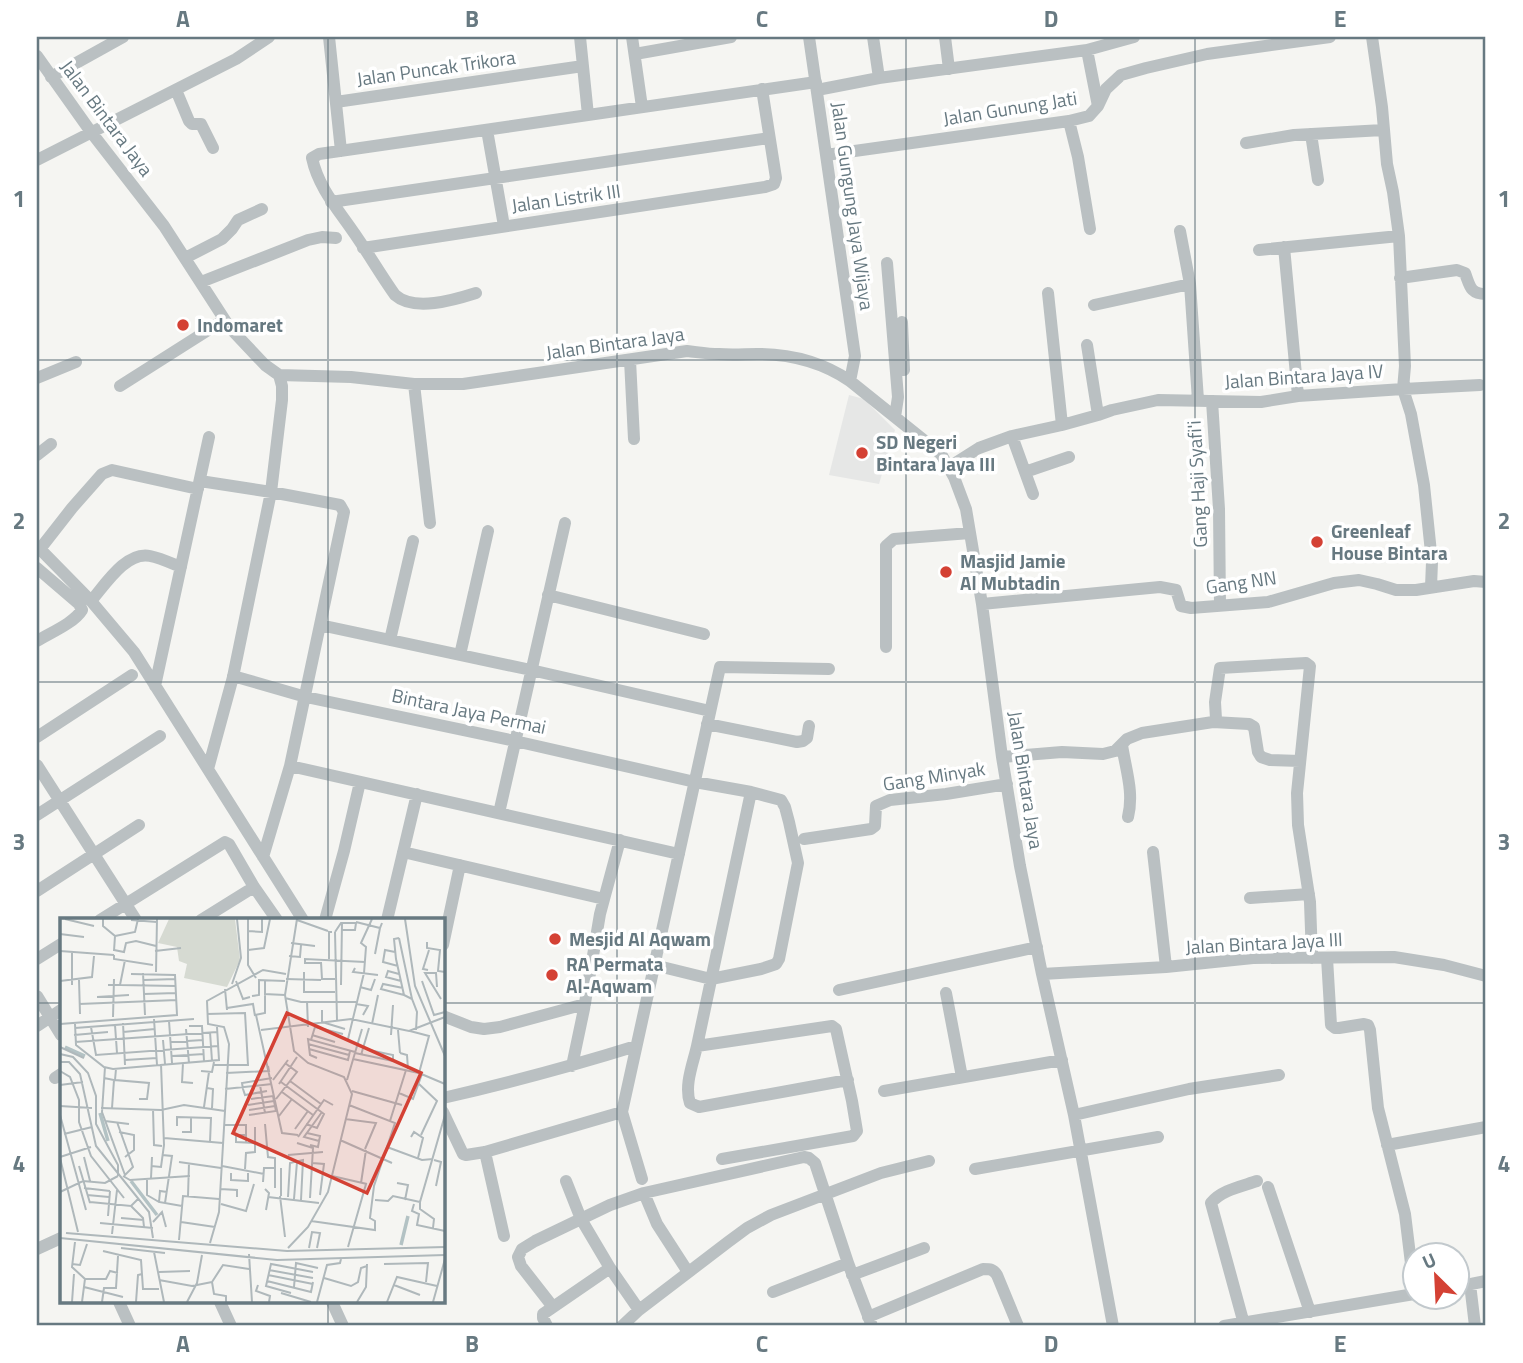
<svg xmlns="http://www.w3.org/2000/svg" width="1523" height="1363" font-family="'Titillium Web',sans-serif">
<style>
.built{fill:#e6e7e6}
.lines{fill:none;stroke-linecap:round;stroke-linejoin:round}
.minor{stroke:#bac0c2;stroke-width:12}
.grid{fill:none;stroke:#677981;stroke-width:2;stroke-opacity:0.55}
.poi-dot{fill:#d44134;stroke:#fff;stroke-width:2.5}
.labels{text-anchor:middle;stroke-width:7;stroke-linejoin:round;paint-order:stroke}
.street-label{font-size:19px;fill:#677981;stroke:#fff}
.poi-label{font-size:19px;font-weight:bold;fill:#677981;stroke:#fff;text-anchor:start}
.inset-river{fill:none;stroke:#b3c2c4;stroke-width:3.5}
.inset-road{fill:none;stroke:#afb8bb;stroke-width:2}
.view{fill:#d44134;fill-opacity:0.15;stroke:#d44134;stroke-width:3.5}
.inset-edge{fill:none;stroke:#677981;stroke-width:3.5}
.neatline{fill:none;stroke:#677981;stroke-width:2.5}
.grid-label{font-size:23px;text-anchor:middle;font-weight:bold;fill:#677981}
</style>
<rect width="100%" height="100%" fill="#f5f5f2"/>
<path class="built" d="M849 395 864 399 895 430 879 484 829 475Z"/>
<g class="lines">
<path class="minor" d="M329 37 341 151
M580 37 588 115
M632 37 642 107
M809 37 855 356 850 381
M873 37 879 78
M945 37 949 69
M1372 37 1382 107 1387 164 1393 192 1399 236 1405 366 1403 389 1411 414 1424 485 1432 562 1431 587
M1087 50 1098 106
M635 54 731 37
M37 56 91 132 164 226 230 328 265 365 279 375 351 377 414 384H463L687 351C697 352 708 354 719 354 732 355 745 354 757 354 791 354 822 362 850 381L941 454 954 477 966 509 982 604 1002 757 1020 866 1042 974 1074 1115 1113 1326
M51 77 123 37
M176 90 189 121 192 124H201L213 148
M817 90 879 78 1087 50 1134 37
M336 102 583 66
M1069 121 1078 157 1090 229
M487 130 504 226
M1311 134 1318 180
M1246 143 1294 135 1383 130
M826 155 1069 121 1089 116 1098 106 1106 89 1121 75 1146 68 1207 54 1330 37
M37 160 236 59 269 37
M331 202 769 138
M1180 231 1190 284 1198 400
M1284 247 1298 396
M363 248 765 187 774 184 776 178 762 89
M1259 250 1399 236
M185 258 222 239 232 229 238 220 262 209
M887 263 898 397 895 417
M1400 278 1457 270 1465 273C1470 286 1470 294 1486 294
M201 282 308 240 322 237 336 238
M476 293C454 300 414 312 395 295 380 274 367 251 352 230 336 207 318 186 312 158L319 154 816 82
M1048 293 1062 425
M1094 305 1190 284
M902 322 904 370
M1087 345 1098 415
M630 360 634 439
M37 378 76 362
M414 384 430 523
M120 386 224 320
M1212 401 1219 509 1220 606
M1012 436 1033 494
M37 455 51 444
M949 467 979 448 1012 436 1062 425 1098 415 1112 410 1158 400 1261 402 1298 396 1403 389 1480 385
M1025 472 1069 457
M200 481 271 492 340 505 344 512 290 766 263 857
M37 546 91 601 134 652 303 920
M40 549 72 508 102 474 112 470 198 489
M37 568 79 604 82 610C74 623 50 633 37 641
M548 595 704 634
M91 601C105 585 126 551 150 556 160 558 171 563 181 567
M982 604 1160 587 1176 590 1181 606 1191 608 1268 602 1334 583 1359 580 1377 584 1396 590H1416L1474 581 1486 582
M320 625 531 670 710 711
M390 640 413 541
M886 647V546L894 539 970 533
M460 655 488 531
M233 676 306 697 515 741 695 782 751 792 781 800 785 807 789 822 798 863 779 959 776 964 761 969 711 979 654 965
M155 686 209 437
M1213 722 1216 719 1215 702 1220 668 1306 663 1310 666 1297 793 1298 825 1310 902 1312 958
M707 724 797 742 803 741 807 738 809 726
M37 737 132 675
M1122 745C1126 771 1134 792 1128 817
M1002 757 1062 752 1103 754 1115 751 1127 739 1142 733 1213 722 1249 724 1254 727 1258 752 1261 757 1270 760 1300 761
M37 765 136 920
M290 766 679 854
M208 769 233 677 271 492 282 400V386L279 375
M751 792 697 1046C693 1064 684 1085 690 1103L699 1107 848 1080
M499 813 565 523
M37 815 160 736
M804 839 871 829 875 826 876 806 890 800 946 794 1007 784
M403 852 604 899
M1153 852 1166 967
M37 891 139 825
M1250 898 1309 894
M100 920 225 842 229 844 254 887 277 920
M201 920 254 887
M325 920 344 851 360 782
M387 920 417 794
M443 945 460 865
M1327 958 1331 1025 1335 1028H1339L1364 1024 1368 1025 1370 1030 1378 1108 1405 1214 1414 1288
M37 959 61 944
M1042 974 1166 967 1253 958 1394 957 1444 965 1486 976
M839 990 1037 947
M946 993 962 1077
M37 996 61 1035
M443 1016 471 1027 484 1029 500 1027 585 1004
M37 1026 61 1010
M697 1046 832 1026 836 1029 852 1101 857 1131 853 1136 722 1159
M572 1066 584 1009 600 914 620 840
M55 1078 61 1074
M884 1091 1062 1060
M443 1098C508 1083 572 1066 636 1046
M443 1112 463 1154 466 1155 485 1152 622 1112
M1074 1115 1189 1089 1279 1075
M1387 1145 1486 1127
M485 1152 504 1236
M975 1169 1158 1137
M642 1179 622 1112 720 667 829 669
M566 1181 581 1219 610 1268
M1268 1187 1310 1312
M644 1193 804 1157 809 1158 815 1163 848 1263 872 1326
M37 1249 61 1238
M852 1275 924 1248
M1470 1284 1475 1326
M1456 1287 1486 1281
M773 1292 848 1263
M119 1302 130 1326
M220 1302 231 1326
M332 1302 343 1326
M553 1307 521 1266 518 1257 522 1249 535 1241 610 1205 644 1193 657 1224 688 1272
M868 1317 983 1269C990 1269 993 1269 997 1275L1018 1326
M1244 1324 1211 1203C1221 1190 1243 1186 1257 1181
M547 1326 543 1318V1314L610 1268 639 1310
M622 1326 639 1310 728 1242 747 1228 771 1215 881 1173 929 1161
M1224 1326 1414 1294"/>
</g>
<path class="grid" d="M328 37V920M617 37V1326M906 37V1326M1195 37V1326M37 360H1486M37 682H1486M37 1003H61M443 1003H1486M328 1302V1326"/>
<g class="poi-dot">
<circle cx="183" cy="325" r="7"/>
<circle cx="862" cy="453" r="7"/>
<circle cx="1317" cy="542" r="7"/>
<circle cx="946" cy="572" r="7"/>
<circle cx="555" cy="939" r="7"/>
<circle cx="552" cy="975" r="7"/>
</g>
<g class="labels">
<g class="street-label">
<text transform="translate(436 68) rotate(-8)" y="7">Jalan Puncak Trikora</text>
<text transform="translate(1010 108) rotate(-9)" y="7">Jalan Gunung Jati</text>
<text transform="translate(107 118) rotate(53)" y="7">Jalan Bintara Jaya</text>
<text transform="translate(566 198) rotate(-8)" y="7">Jalan Listrik III</text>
<text transform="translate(853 206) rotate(82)" y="7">Jalan Gungung Jaya Wijaya</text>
<text transform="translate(615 343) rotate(-8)" y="7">Jalan Bintara Jaya</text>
<text transform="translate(1304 376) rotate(-4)" y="7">Jalan Bintara Jaya IV</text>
<text transform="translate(1197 484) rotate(-93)" y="7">Gang Haji Syafi'i</text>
<text transform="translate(1241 582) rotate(-8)" y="7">Gang NN</text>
<text transform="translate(469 711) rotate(12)" y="7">Bintara Jaya Permai</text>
<text transform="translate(934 776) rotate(-9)" y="7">Gang Minyak</text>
<text transform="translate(1026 780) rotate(81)" y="7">Jalan Bintara Jaya</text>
<text transform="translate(1264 943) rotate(-3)" y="7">Jalan Bintara Jaya III</text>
</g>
<g class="poi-label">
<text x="197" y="332">Indomaret</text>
<text x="876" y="449">SD Negeri<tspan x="876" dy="22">Bintara Jaya III</tspan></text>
<text x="1331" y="538">Greenleaf<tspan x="1331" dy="22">House Bintara</tspan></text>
<text x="960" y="568">Masjid Jamie<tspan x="960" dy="22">Al Mubtadin</tspan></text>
<text x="569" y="946">Mesjid Al Aqwam</text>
<text x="566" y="971">RA Permata<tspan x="566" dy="22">Al-Aqwam</tspan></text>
</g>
</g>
<g transform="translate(60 918)">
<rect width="385" height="385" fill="#f5f5f2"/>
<path d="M109 1H175L180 42 167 69 124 60 127 46 119 43 117 29 98 25Z" fill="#d6dad2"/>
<path class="inset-river" d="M5 129 25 138M40 195 48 223M71 263 97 297M341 327 348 298"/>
<path class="inset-road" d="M5 1 34 8M43 1V8L55 18 54 33M188 1V47L196 60M345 1 355 68 385 138M71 2 97 4M237 2 268 13M296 4 320 10 322 5M188 13 202 14V1M275 14 277 102M275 14 281 5H296L295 12H282M0 16 24 19M55 18 75 14 78 1M339 20 334 21 336 41 344 77 352 81 357 94 356 112M339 20 352 81M367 24V30L380 32 378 53 385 54M231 25 255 28M54 32 64 34 66 25 76 23 96 28M188 32 204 30 210 1M0 33 54 37M95 33 121 30M12 34V67M335 34 325 32 323 44 338 48M315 36 320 10M54 37V41L93 47M229 38 240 39 241 27M269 41V14H272M261 44 262 61H275M261 45H245V41L305 44M295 50 293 54 318 57M368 52 363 51 369 32M96 54 97 1M244 54V74H275M83 55 85 97M339 56 328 53 326 59 341 63M226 61 261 62M19 62 20 96M84 62 116 61M0 63 32 59 34 38M176 63 183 81 190 79M362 63 374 97 385 94M172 66 181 40 177 1M48 67H60L65 42M60 67 116 68M281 67 282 5M300 69 311 72 315 61M377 69 376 55H365L381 81M343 70 323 66 321 71 344 77M165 71 167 92M84 76 116 75M204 76 225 77M192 78 199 77V62L225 63M37 79 69 77M225 80 241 84H296M247 83 248 109M19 86 117 82M296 86 308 88 303 97M167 90 193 86 195 98M262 92V104L285 111M147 96 185 95 188 147H154M195 97 205 95V62M196 97 222 215 238 217M53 99 54 61M94 101 97 147M109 103 112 145M63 105 65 147M0 106 117 97 115 57 71 56M15 106 16 127 44 149 53 151 159 142 157 109M312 106 318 77M55 107 57 135M129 108H142L144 143M31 109 36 137 158 128M15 110 134 101M126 111 129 145M201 112 291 101 349 113 385 99M338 112 340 135M63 114 95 111M150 114 152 143M14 117 48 114M252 117 275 124M331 117 333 87M288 121 304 55 306 29 301 25 312 1M103 122 105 146M251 122 255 109 283 116M15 124 157 114M111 124 143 122M248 126 289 137M0 129 24 140M249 131 288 142 290 133M309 132 333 137V143M295 135 333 143M340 135 347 137 348 151M0 136 13 139 28 155 36 178V206L58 247V258M301 137 309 110M112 138 144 136M257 140 250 137 248 121 295 134M293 141 359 155 369 118 350 113M65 142 97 140M0 144H9L20 156 36 228 89 294 93 320M123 145 122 164 133 165M45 149 42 194 65 257 73 249 57 204M56 151 55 162 89 165 87 181H79M0 153 10 159 19 182V204L31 238 64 280M141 153 152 154 154 144M166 155 209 153 208 148M359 155 385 166M44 160 54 162 52 190M213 162 228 142M287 162 302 111M230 163 261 186M221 164 264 196 257 210 246 206M219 166 237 139M359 166 377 183 361 217M0 167 23 164M200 167 205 195M147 170 153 171 152 190M165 171 212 166M183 171 182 165 212 160M183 171 185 177 207 173M292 173 342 187M222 174 253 197M339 175 353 181 362 156M216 181 237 154 225 145M188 187 214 183M0 188 32 190M144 189 149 154M41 190 101 192 124 187 165 193M93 191 94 227 102 228M189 192 215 188M0 197 26 292M189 197 216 193 213 178 191 181M219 198 232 181M285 201 316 205 305 231M45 203 69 206M330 203 346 152M205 206 208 239 215 240V270M165 207H186V224M117 208V199L151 200 150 224M235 211 248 193M59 214 74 217V232L65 239M122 214H131V199M247 215 260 218 258 229 250 227M4 216 32 209M186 217H176V224L195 225M238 219 264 182 273 187M351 219 354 214 363 220 358 240M104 220 163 225M280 222 332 245M259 223 244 219 262 194M237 225 253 230 250 280M327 229 362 242 373 241M102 237 112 238 105 285M228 237 263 234M0 239 31 229M24 239 30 263M0 240 18 314M374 242 381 244 376 268M119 244 161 250M252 245 264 246 260 277M19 248 30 285M91 248 101 249 104 227 101 146M162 248 204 256M185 251 186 235 195 234V209M171 255V262L188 263V255M63 258 70 262 130 258M272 258 307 266M91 260 92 239M87 261V277L99 284M203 264 204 250H216M301 265 306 232M337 265 348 267 345 282M24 270 50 273M160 271 177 272V279M205 271 209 275 206 292M0 274 23 263 45 265 58 258M107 274 100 273 99 284 122 288M27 277 49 279M128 278 129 245M220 278 225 319M221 278V250M208 279 259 285M228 279 230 245 243 242 241 282M234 281 237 244M315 282 328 283 333 278 360 284M30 284 71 288 78 281M161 286 186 293 194 266M354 286 352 293 359 296 357 307 385 313M71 288 83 300 84 309M48 298 50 273M61 300 84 302M251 303 315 312V303L310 300 314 268 335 205 289 187M93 304 102 294 106 309M121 304 155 309M40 305 93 310M373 310 374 301 360 291V284L385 197M6 315 227 333 385 329M52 316 57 272M0 320 217 342 385 337M119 322 123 278 159 281M15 324 12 349 25 361 22 384M150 325 159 294 169 126 164 109 148 106 147 83 203 52 226 56M288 329 306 266M61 330 105 335M228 330 248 309 268 274 292 176 284 159 248 145 234 133 225 77 237 1M249 330 252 314 260 315 257 330M43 333 81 342 83 371H99M94 334 104 384M189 336 192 384M12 346 20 347 27 326M324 346 368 345 366 364M209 352 253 360M99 354 130 353M208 357 253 366M264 360 291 368 298 364 301 350 307 348M24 361H46L50 353 58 355M99 362 132 368 152 364M207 363 251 374 253 364M152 364 163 347 189 351M152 364 154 376 166 378V384M137 365 142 337M198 367 196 373 210 378 209 384M334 367 360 377M24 369 63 379M234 369 236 345 258 350M221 375 251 384M231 375 206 368 211 346 253 354M12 384 14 356M42 384 44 370H56L58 338M76 384 78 357 82 356M127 384 137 365M257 384 267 347 280 345 281 341M297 384 306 369 307 346M327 384 337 359 377 368M373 384 385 341"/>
<path class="view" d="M227 95 361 155 307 275 173 215Z"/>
<rect width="385" height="385" class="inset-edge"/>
</g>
<rect width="1523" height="1363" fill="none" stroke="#ffffff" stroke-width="77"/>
<g transform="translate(1436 1276) rotate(336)"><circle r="33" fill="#ffffff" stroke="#c2c9cd" stroke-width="2"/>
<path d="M0-5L12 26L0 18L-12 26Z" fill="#d44134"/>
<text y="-10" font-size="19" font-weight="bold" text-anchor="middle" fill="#677981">U</text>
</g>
<rect x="38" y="38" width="1446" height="1286" class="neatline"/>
<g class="grid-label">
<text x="183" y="27">A</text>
<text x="472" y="27">B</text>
<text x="762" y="27">C</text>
<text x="1051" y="27">D</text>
<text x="1340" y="27">E</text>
<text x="19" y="207">1</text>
<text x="1504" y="207">1</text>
<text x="19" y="529">2</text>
<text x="1504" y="529">2</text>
<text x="19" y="850">3</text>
<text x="1504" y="850">3</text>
<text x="19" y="1172">4</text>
<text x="1504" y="1172">4</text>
<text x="183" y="1352">A</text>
<text x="472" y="1352">B</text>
<text x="762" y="1352">C</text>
<text x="1051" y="1352">D</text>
<text x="1340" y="1352">E</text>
</g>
</svg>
